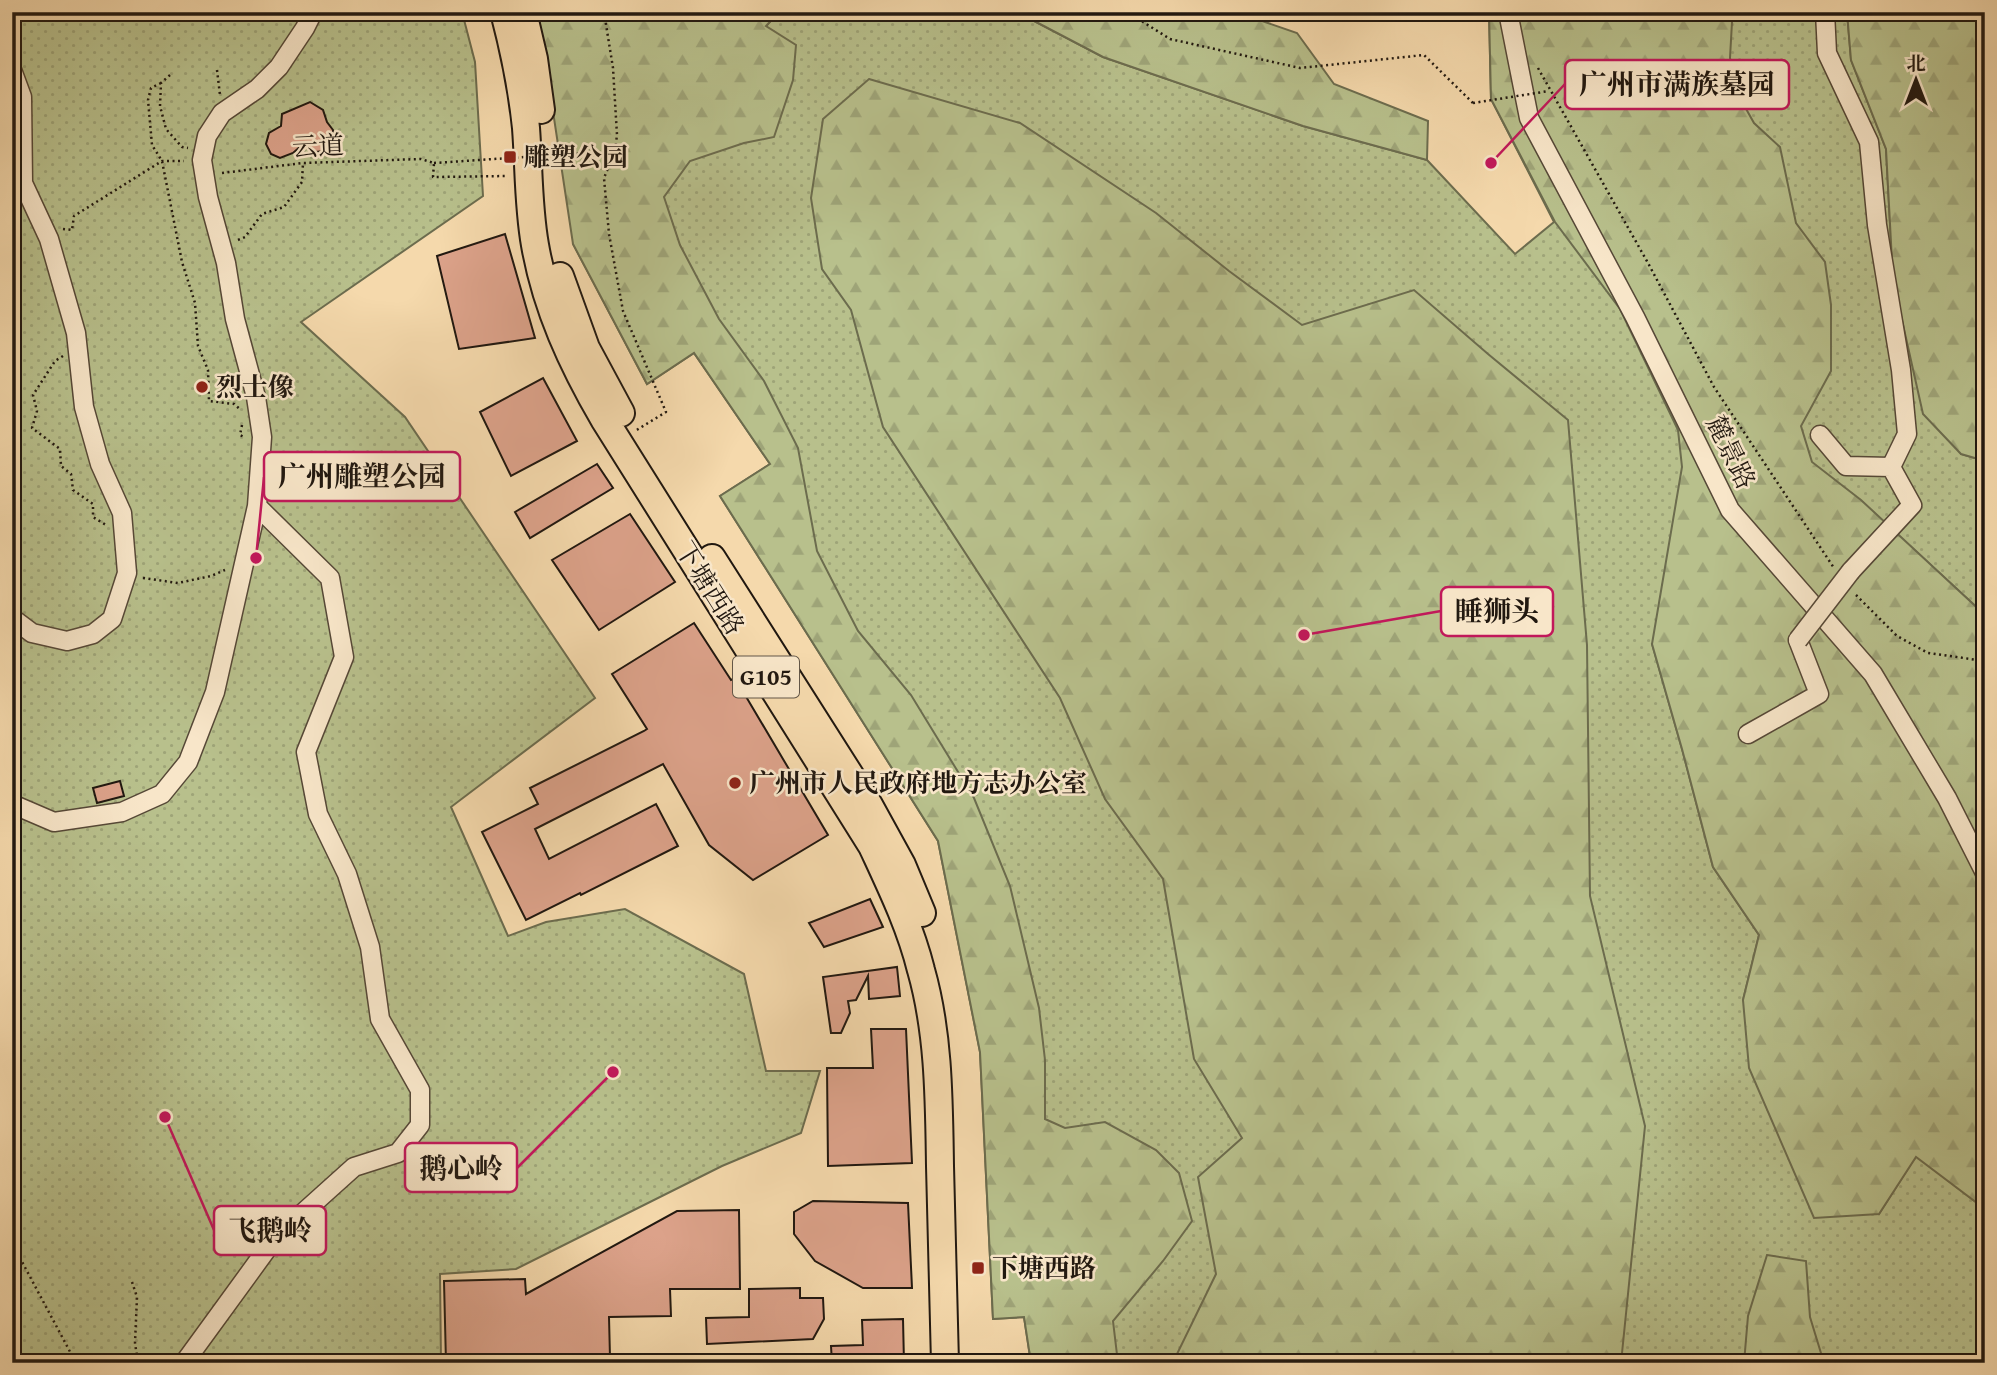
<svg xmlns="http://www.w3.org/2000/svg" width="1997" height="1375" font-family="'Gentium Book Plus','Noto Serif SC',serif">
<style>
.green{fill:url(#green-dots);stroke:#6c6c4e;stroke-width:2}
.forest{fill:url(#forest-firs);stroke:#6c6c4e;stroke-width:2}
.building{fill:#dca28a;stroke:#211810;stroke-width:2}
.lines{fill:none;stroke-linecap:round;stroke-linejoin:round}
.minor-casing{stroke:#564837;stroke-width:21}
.highway-casing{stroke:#211810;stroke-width:30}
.path{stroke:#211810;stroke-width:2.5;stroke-dasharray:2 3.5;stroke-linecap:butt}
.minor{stroke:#f8e6c9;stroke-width:18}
.highway{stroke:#f5d9ac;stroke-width:26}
.minor-bridge-casing{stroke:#564837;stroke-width:21;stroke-linecap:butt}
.path-bridge{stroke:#211810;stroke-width:2.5;stroke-dasharray:2 3.5;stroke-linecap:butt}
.minor-bridge{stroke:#f8e6c9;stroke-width:18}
.poi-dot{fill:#8f2418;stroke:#f8e6c9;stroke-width:2.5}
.labels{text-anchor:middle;stroke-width:5;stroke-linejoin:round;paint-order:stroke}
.shield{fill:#f8e6c9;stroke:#625648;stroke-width:2}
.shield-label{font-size:24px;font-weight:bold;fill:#211810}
.street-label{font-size:26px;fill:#211810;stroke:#f8e6c9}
.poi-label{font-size:26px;font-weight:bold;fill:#211810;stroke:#f8e6c9;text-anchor:start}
.leader{fill:none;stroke:#c2185b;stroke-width:2.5}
.callout-dot{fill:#c2185b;stroke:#f8e6c9;stroke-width:2.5}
.callout{fill:#f8e6c9;stroke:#c2185b;stroke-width:2.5}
.callout-label{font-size:28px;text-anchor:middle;font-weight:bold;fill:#211810}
</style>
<defs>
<pattern id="green-dots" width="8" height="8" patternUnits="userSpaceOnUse" patternTransform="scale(1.75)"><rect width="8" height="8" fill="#b8c08c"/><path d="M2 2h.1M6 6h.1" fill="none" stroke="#9ea478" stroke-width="1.8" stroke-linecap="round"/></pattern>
<pattern id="forest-firs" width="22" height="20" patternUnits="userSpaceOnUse" patternTransform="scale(1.75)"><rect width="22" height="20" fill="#b8c08c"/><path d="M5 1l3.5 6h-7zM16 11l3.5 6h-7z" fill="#9ea478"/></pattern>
</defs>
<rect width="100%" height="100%" fill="#f5d9ac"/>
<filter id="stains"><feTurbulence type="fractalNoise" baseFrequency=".00286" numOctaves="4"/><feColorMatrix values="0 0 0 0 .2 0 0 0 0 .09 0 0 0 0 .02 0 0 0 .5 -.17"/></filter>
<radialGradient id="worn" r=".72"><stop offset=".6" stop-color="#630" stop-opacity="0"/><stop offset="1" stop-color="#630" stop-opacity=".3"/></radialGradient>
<path class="green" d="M12 12H462L475 62 483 196 301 322 405 417 595 698 451 807 508 936 546 922 625 909 744 974 766 1071H820L801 1133 722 1166 516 1269 440 1274 441 1363H12Z
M782 12H1017L1103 57 1303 126 1427 160 1515 254 1554 222 1491 99 1489 12H1847L1851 60 1886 149 1893 280 1961 454 1985 461V615L1860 500 1652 644 1682 749 1713 867 1759 935 1743 1000 1879 1214 1916 1156 1985 1209V1363H1031L1024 1317 993 1319 980 1052 938 841 720 496 770 464 694 353 647 384 573 244 776 15Z"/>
<path class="forest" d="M538 12H782L776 15 766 26 796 45 793 80 774 137 744 143 690 161 664 197 680 245 719 319 764 381 798 448 817 551 858 631 911 695 974 798 1010 886 1039 1008 1045 1060V1119L1065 1128 1105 1122 1156 1150 1179 1173 1192 1221 1163 1261 1113 1321 1118 1363H1031L1024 1317 993 1319 980 1052 938 841 720 496 770 464 694 353 647 384 573 244Z
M1017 12H1236L1297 33 1334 84 1428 121 1427 160 1303 126 1103 57Z
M1489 12H1727L1732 22 1730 58 1736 91 1754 123 1780 147 1796 223 1825 262 1831 305V371L1801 426 1812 462 1861 500 1985 615V1209L1916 1157 1879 1214 1814 1218 1749 1068 1743 1000 1759 935 1713 867 1682 749 1652 644 1682 467 1678 430 1620 309 1555 222 1491 99Z
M1847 12H1985V461L1961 454 1923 414 1893 280 1886 149 1851 60Z
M869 79 1020 123 1156 213 1229 271 1302 325 1414 290 1488 354 1568 420 1587 645 1590 896 1645 1126 1621 1363H1176L1177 1354 1216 1274 1198 1177 1242 1138 1194 1059 1163 879 1105 799 1060 698 883 427 851 310 822 269 811 198 823 119Z
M1767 1255 1806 1261 1810 1317 1824 1363H1744L1748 1316Z"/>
<path class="building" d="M310 102 323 110 327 122 333 130V141L325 151 315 152 301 146 293 153 280 158 271 154 266 144 269 133 281 126 282 114Z
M505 234 535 338 459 349 437 256Z
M543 378 577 441 511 476 480 412Z
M597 464 613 488 530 538 515 512Z
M630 514 675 582 599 630 552 560Z
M694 623 731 680 735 678 828 835 753 880 709 845 663 764 535 829 549 859 656 804 678 846 581 895 580 893 526 920 482 832 538 804 530 788 644 731 647 729 612 674Z
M120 781 124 796 97 803 93 788Z
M870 899 883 927 824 947 809 923Z
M897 967 900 996 869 999 868 976 856 1000 848 1001 850 1013 841 1033H831L823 977Z
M871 1029H906L912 1163 828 1166 827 1068H873Z
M813 1201 908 1203 912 1288H863L815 1261 794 1234V1212Z
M739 1210 740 1289H670L671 1316 609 1317 610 1357 527 1358V1363H446L444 1281 525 1279 526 1294 677 1211Z
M800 1288V1298H823L824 1319 813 1339 707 1344 706 1318 749 1317V1289Z
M903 1319 904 1363H832L831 1346 863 1345 862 1320Z"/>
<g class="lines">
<defs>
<path id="minor" d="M1508 12 1529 118 1635 317 1730 510 1873 674 1947 798 1985 873
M1825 12 1827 53 1869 142 1877 225 1901 370 1907 434 1891 467
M12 70 22 97 23 183 49 239 76 333 84 407 100 464 122 513 127 573 112 619 93 634 67 641 32 633 12 618
M1820 435 1846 466 1891 467 1912 505 1851 571
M1748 734 1819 694 1798 640
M12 804 54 822 122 812 162 794 188 762 215 692 257 506 262 437 256 397 235 319 226 263 208 197 202 160 207 136 222 113 257 89 279 67 305 28 313 12
M184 1363 275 1238 354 1167 398 1153 420 1125V1090L380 1019 370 947 347 874 318 814 306 752 344 657 330 578 257 506"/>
<path id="highway" d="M504 12C514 50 522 89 526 128 529 167 528 206 535 245 546 308 572 364 604 419L872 846C891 887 910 926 921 970 939 1033 939 1101 940 1166 942 1231 943 1297 945 1363
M523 12 534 59 541 110
M560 276 586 348 621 413
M712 558 869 805 902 865 922 913"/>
</defs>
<use href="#minor" class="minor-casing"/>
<use href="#highway" class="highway-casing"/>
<path class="path" d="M604 12 613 68 617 135 615 151 604 178 609 234 623 311 666 412 635 431
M1137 12 1140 20 1170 39 1300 68 1424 55 1473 103
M1538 68 1648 263 1714 387 1834 568
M217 70 220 95
M170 75 161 83 160 106 166 129 182 147 188 148
M161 83 151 88 148 100 152 145 162 161 182 262 195 303 198 346 208 370 209 401 234 404 241 410
M222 173 303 163 421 159 434 163 433 177 507 176
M63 229 72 230 74 216 162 161H184
M238 240 245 237 262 214 284 207 302 182 303 163
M63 356 55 361 33 395 37 411 32 428 60 449 61 466 71 474 73 490 93 504V517L106 525
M242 425 240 435 244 437
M143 578 178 583 211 576 225 570
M1856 595 1897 636 1928 653 1985 661
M12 1243 76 1363
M132 1282 137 1297 135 1343 138 1363"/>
<use href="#minor" class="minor"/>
<use href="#highway" class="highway"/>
<defs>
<path id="minor-bridge" d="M1798 640 1851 571"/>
</defs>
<use href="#minor-bridge" class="minor-bridge-casing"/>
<path class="path-bridge" d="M1473 103 1549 91
M434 163 615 151"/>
<use href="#minor-bridge" class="minor-bridge"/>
</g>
<g class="poi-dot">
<rect x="503" y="150" width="14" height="14" rx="3.5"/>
<circle cx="202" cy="387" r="7"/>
<circle cx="735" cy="783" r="7"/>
<rect x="971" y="1261" width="14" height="14" rx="3.5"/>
</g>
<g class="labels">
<rect class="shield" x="733" y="656.5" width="66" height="41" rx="5"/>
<g class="shield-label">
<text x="766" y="685">G105</text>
</g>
<g class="street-label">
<text transform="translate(318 146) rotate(-3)" y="9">云道</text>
<text transform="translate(1731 452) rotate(64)" y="9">麓景路</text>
<text transform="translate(710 588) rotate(58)" y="9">下塘西路</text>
</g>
<g class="poi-label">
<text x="524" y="166">雕塑公园</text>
<text x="216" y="396">烈士像</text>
<text x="749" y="792">广州市人民政府地方志办公室</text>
<text x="992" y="1277">下塘西路</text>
</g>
</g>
<path class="leader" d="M1491 163L1565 84M256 558L264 477M1304 635L1441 611M613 1072L517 1168M165 1117L214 1230"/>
<g class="callout-dot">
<circle cx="1491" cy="163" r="7"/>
<circle cx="256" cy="558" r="7"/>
<circle cx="1304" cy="635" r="7"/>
<circle cx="613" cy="1072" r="7"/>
<circle cx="165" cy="1117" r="7"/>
</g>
<g class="callout">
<rect x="1565" y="60" width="224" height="49" rx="7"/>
<rect x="264" y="452" width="196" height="49" rx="7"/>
<rect x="1441" y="587" width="112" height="49" rx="7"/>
<rect x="405" y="1143" width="112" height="49" rx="7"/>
<rect x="214" y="1206" width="112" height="49" rx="7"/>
</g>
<g class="callout-label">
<text x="1677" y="94">广州市满族墓园</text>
<text x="362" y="486">广州雕塑公园</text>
<text x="1497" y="621">睡狮头</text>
<text x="461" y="1178">鹅心岭</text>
<text x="270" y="1240">飞鹅岭</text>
</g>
<rect width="1997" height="1375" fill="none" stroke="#f5d9ac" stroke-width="42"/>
<rect x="14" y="14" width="1969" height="1347" fill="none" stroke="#211810" stroke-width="3.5"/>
<rect x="21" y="21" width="1955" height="1333" fill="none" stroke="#211810" stroke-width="2"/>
<g transform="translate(1916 80)" stroke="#f8e6c9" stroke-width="5" paint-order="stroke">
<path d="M0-5L12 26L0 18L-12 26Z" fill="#211810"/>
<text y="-10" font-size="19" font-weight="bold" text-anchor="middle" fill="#211810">北</text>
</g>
<rect width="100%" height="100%" filter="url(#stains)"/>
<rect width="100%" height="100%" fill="url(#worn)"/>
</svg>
